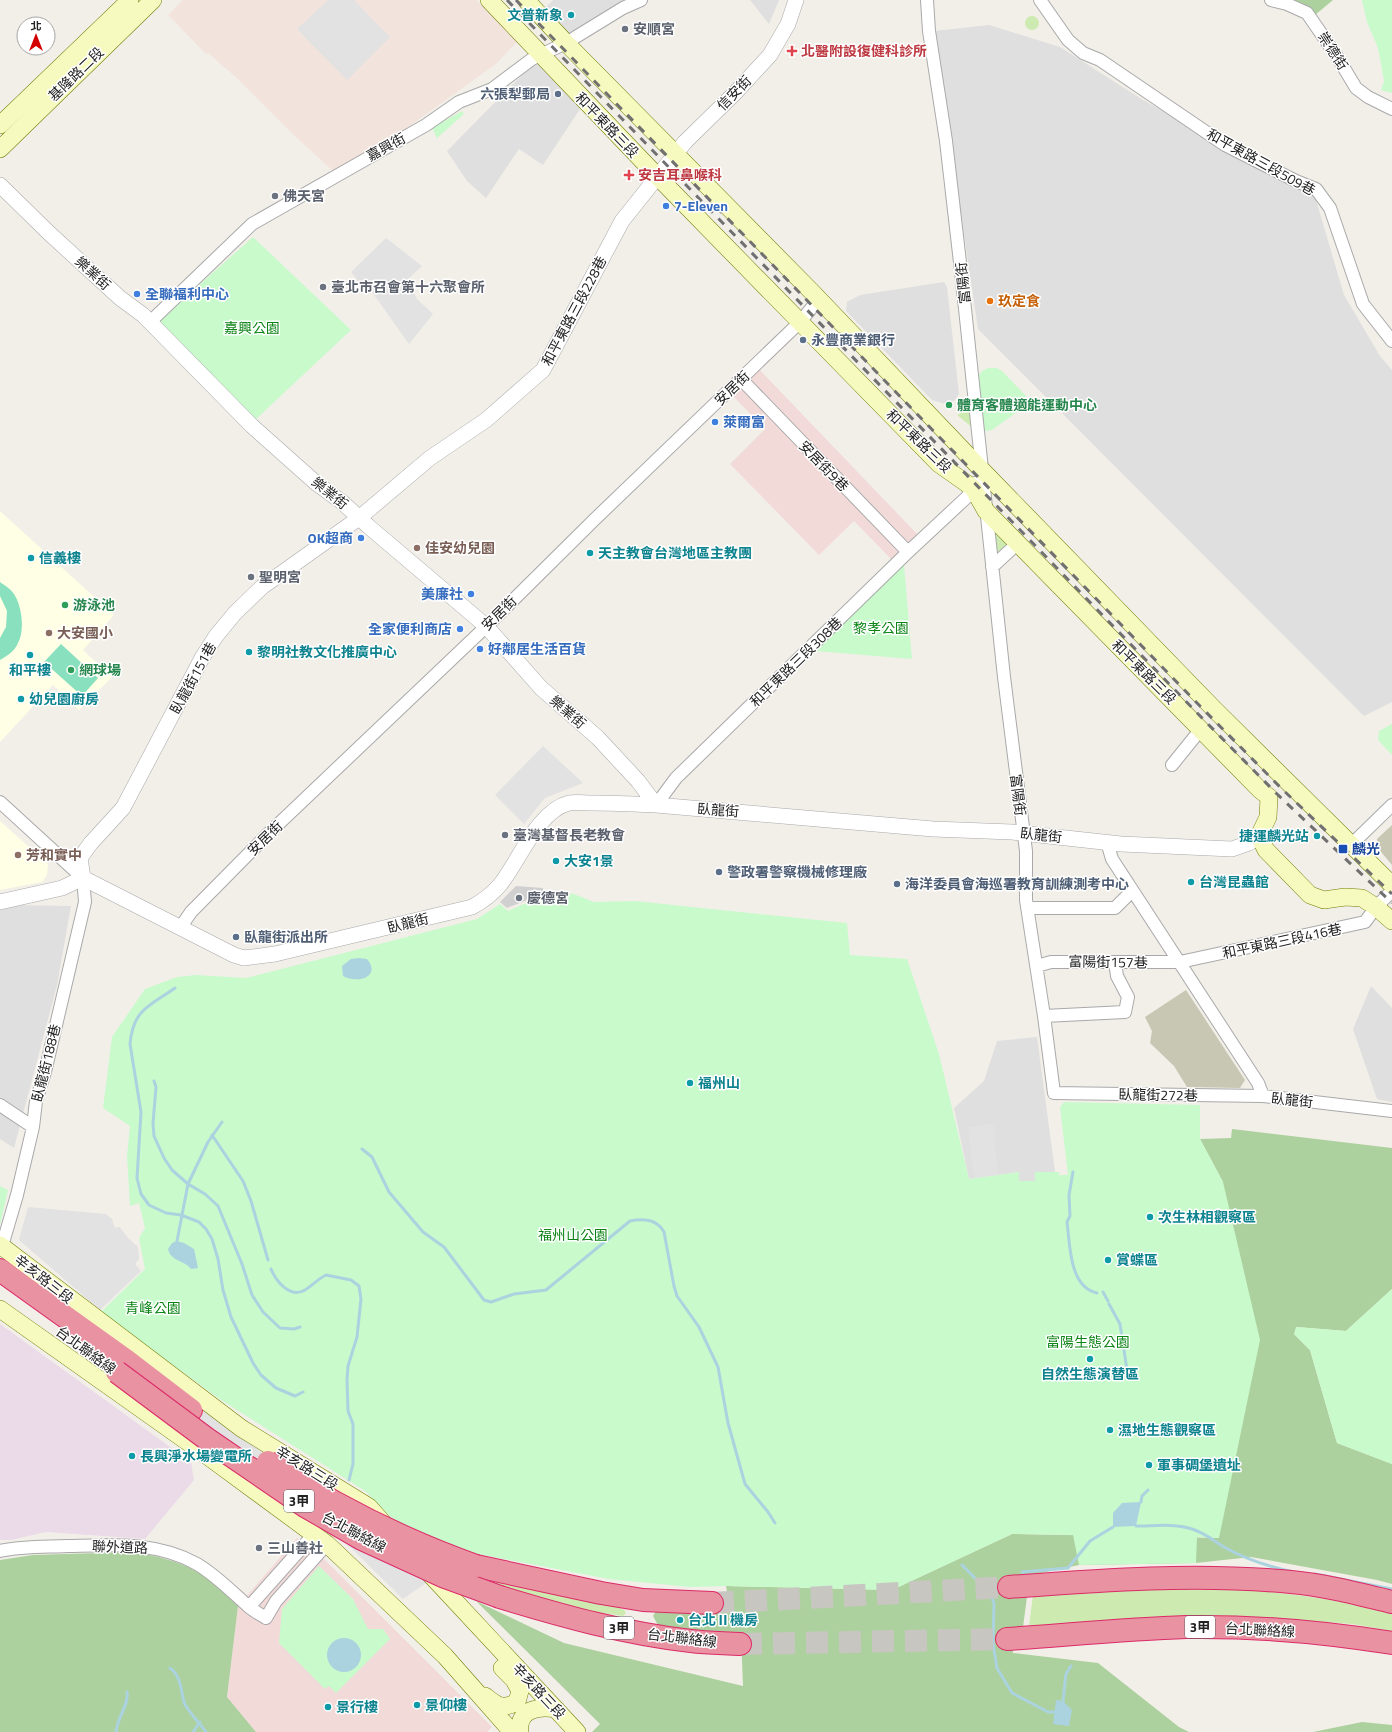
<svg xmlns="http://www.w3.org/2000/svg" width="1392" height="1732" font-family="'Titillium Web','Noto Sans TC',sans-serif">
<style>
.residential{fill:#e0dfdf}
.commercial{fill:#f2dad9}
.industrial{fill:#ebdbe8}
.education{fill:#ffffe5}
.religious{fill:#d0d0d0}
.military{fill:#f3e3dd}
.construction{fill:#c7c7b4}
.grass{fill:#cdebb0}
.forest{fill:#add19e}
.park{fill:#c8facc}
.pitch{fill:#88e0be}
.parking{fill:#e2e2e2}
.water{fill:#aad3df}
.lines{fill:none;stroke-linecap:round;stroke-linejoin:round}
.stream{stroke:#aad3df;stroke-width:3}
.motorway-tunnel{stroke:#c8c6c1;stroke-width:22;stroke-dasharray:22 11;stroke-linecap:butt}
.minor-casing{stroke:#a9a9a9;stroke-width:14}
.tertiary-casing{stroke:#a9a9a9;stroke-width:16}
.secondary-casing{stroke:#707d05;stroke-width:18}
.motorway-casing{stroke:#dc2a67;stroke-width:24}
.minor{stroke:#fff;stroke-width:12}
.tertiary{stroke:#fff;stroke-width:15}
.secondary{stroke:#f7fabf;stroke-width:17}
.motorway{stroke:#e892a2;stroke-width:22}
.rail{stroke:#707070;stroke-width:3;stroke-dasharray:8 8;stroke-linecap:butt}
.motorway-bridge-casing{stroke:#dc2a67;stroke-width:24;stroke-linecap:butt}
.motorway-bridge{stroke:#e892a2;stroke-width:22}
.culture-dot{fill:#0f9aa8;stroke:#fff;stroke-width:1.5}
.worship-dot{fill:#6b7280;stroke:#fff;stroke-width:1.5}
.health-dot{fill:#e0444e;stroke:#fff;stroke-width:1.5}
.service-dot{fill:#5c6f8a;stroke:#fff;stroke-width:1.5}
.shop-dot{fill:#3f7fe0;stroke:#fff;stroke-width:1.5}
.food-dot{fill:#e8710a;stroke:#fff;stroke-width:1.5}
.leisure-dot{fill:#2e9e5b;stroke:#fff;stroke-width:1.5}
.education-dot{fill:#8d6e63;stroke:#fff;stroke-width:1.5}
.transit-dot{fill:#1a4fb4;stroke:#fff;stroke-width:1.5}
.labels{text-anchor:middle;stroke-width:3;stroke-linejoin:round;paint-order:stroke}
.shield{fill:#fff;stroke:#646464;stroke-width:1}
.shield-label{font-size:13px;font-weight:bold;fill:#222}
.culture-label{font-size:14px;font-weight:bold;fill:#0d838f;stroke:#fff;text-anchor:start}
.worship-label{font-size:14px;font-weight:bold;fill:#5b616d;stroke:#fff;text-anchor:start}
.health-label{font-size:14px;font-weight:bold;fill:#be3a42;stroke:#fff;text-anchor:start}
.street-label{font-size:14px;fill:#222;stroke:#fff}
.service-label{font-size:14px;font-weight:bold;fill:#4e5e75;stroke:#fff;text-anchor:start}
.shop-label{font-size:14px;font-weight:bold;fill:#366cbe;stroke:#fff;text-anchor:start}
.food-label{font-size:14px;font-weight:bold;fill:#c56008;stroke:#fff;text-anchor:start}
.park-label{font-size:14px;fill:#0c8416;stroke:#fff}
.leisure-label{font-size:14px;font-weight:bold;fill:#27864d;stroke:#fff;text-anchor:start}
.education-label{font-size:14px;font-weight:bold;fill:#785e54;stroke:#fff;text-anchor:start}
.transit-label{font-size:14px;font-weight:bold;fill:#164399;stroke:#fff;text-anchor:start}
</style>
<rect width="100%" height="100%" fill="#f2efe9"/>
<path class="residential" d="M553 0H633L570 38 544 9Z
M750 0H779L769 24Z
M989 25 1060 47 1143 100 1314 193 1344 295 1380 356 1392 370V702L1364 716 978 329 934 31Z
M537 60 582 106 543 165 519 149 486 198 467 181 447 151Z
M944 282 947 287 959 394 955 400 946 404 932 400 846 311 847 302 860 295Z
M11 905 71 906 57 985 14 1148 0 1139V908Z
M1371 986 1392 1008V1102L1377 1099 1353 1029Z
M1037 1037 1055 1172H1035V1181H1019V1172L969 1179 954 1108 984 1081 997 1041Z"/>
<path class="commercial" d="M759 369 919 536 893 561 854 521 819 555 730 464 765 429 732 395Z
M297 1538 321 1556 492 1727 487 1732H256L227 1697 238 1606Z"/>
<path class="industrial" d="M0 1324 191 1462 194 1480 145 1539 46 1532 11 1540H0Z"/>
<path class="education" d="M0 511 114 615 83 650 112 677 79 710 53 685 0 742Z
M0 821 48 864 47 875 42 882 0 890Z"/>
<path class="religious" d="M516 886 543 888V894L507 908 500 902Z"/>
<path class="military" d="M183 0H477L517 42 496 64 404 130 333 171 298 139 239 80 208 53 206 54 168 15Z"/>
<path class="construction" d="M1392 825V865L1377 847V839Z
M1186 990 1245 1080 1240 1088 1187 1087 1174 1066 1150 1043 1152 1031 1145 1017Z"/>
<path class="grass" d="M1025 23a7 7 0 1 1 14 0a7 7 0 1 1-14 0Z
M968 410 969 411 973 428 957 415Z
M995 532 1007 545 999 551H996L993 533Z
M481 1575 533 1589 618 1607 624 1610 626 1613 623 1616 579 1610 479 1583Z
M1186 1589C1210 1590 1235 1589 1259 1591 1304 1595 1348 1602 1392 1613V1631L1352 1624 1271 1618 1072 1625H1029L1033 1595 1109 1590Z"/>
<path class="forest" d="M1276 0H1333L1315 15Z
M1232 1129 1392 1148V1289L1346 1331 1297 1327 1294 1334 1310 1350 1337 1443 1392 1464V1584L1377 1580 1251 1557 1196 1563 1079 1565 1008 1580 1027 1597 1023 1627H1012L1013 1653 1098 1663 1179 1727 1189 1732H592L600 1724 476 1601 564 1643 743 1686 741 1636 659 1627 653 1616 656 1611 730 1608 726 1586 892 1590 1012 1534 1219 1538 1223 1182 1200 1139 1231 1138Z
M131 1552C160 1556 188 1563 211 1581 221 1588 229 1598 238 1606L227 1697 256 1732H0V1560L33 1555Z
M1362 1722 1392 1725V1732H1313Z"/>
<path class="park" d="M1362 0H1392V93L1381 90 1384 81 1378 48 1367 22Z
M462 111 464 114 437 138 432 128Z
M253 237 351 330 253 422 153 326Z
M988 368H997L1002 371 1026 396 1024 407 992 430 986 431 983 429 977 378 982 371Z
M904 565 912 659 815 651Z
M1392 724V755L1378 740 1379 731Z
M553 891 574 894 594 902 635 901 847 923 850 955 907 959 939 1054 969 1179 1019 1172V1181H1035V1172H1059V1175H1068L1060 1107 1064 1102 1200 1105V1139L1223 1182 1260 1340 1219 1538 1197 1537 1196 1563 1079 1565 1073 1535 1012 1534 892 1590 726 1586 690 1587 609 1579 477 1554 403 1529 365 1491 218 1398 101 1312 145 1269 139 1238 145 1228 139 1203 130 1206 127 1156 130 1126 103 1108 112 1037 145 989 177 977 196 975 246 978 477 919 500 904 508 911Z
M0 1186 8 1190 0 1225Z
M1392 1289V1464L1337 1443 1310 1350 1294 1334 1296 1327 1346 1331Z
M319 1566 353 1599 368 1629H383L390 1639 336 1693 329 1686 325 1689 279 1643 282 1609Z"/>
<path class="pitch" d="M0 582C4 585 11 589 14 594 22 606 25 631 18 643 15 651 7 656 0 660V638L6 627 7 611 0 596Z
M61 644 98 678 82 696 44 662Z"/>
<path class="parking" d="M328 0H354L390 37 347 80 297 29Z
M386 238 422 266 407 280 417 299 433 314 409 344 372 292 359 282 351 272Z
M543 746 583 783 545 798 524 824 495 795Z
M993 1124 998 1175 974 1178 968 1127Z
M28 1207 106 1214 112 1219 115 1228 120 1227 128 1238 138 1247 139 1259 135 1264 141 1271 100 1310 19 1240Z
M109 1339 348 1504 426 1583 403 1599 343 1540 217 1454 91 1362Z"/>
<path class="water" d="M359 958 367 959C382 977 357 984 343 976L342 966 351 959Z
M177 1241 184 1243 194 1249 198 1268 191 1269C185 1260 171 1262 168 1249L172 1243Z
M1141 1502 1136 1526 1113 1527V1513L1122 1503Z
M327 1655a17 17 0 1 1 34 0a17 17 0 1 1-34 0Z
M1056 1700 1063 1701 1072 1710 1069 1726 1053 1724Z"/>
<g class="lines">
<path class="stream" d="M175 988C150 1006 133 1009 130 1044L141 1112 137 1178 141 1194 149 1205 166 1213 181 1215 199 1222 206 1229 212 1239 218 1259 223 1290 231 1317 253 1363 261 1375 276 1388 295 1396 303 1392
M154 1081 156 1087 153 1123 154 1136 164 1158 172 1170 188 1184 205 1194 218 1206 242 1264 252 1295 263 1312 280 1328 294 1329 300 1327
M212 1135 243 1181 251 1201 268 1260
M362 1149 372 1157 389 1192 423 1232 444 1247 484 1300 491 1302 514 1294 546 1290 630 1221C644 1218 657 1219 664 1232L674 1286 677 1296 699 1327 718 1367 728 1423 745 1484 768 1512 775 1523
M1073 1172 1069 1195 1070 1216 1067 1222C1070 1244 1069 1287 1097 1293
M177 1241 188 1184 208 1142 222 1122
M271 1269C276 1281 290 1299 305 1290 313 1285 318 1279 326 1275L351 1280 359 1286 361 1299 357 1337 348 1366 347 1380 348 1411 353 1424V1464L349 1480
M1103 1292 1108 1301
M1109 1304 1120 1324 1127 1370
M1141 1502 1142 1496 1148 1490
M1136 1526C1154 1526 1175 1523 1192 1529 1203 1532 1213 1540 1224 1547 1245 1559 1270 1567 1294 1572
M962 1565 990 1593 994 1603 993 1644 997 1668 1012 1693 1048 1712H1055
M1022 1572 1068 1568 1090 1541 1113 1527
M1315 1574 1392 1589
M170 1668C181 1676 181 1690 184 1702 187 1711 200 1723 206 1732
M1063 1701 1066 1674 1071 1666
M116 1732C117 1718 129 1705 127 1692
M193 1732 200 1722"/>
<path class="motorway-tunnel" d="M712 1603 1009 1587
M740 1644 1007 1639"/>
<defs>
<path id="minor" d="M927 0 929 31 946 141 961 271 1004 677 1026 851V900L1044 1016 1054 1093 1263 1096
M1040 0 1068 40 1083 53 1100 60 1225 145 1296 181 1316 189 1330 208 1363 304 1392 341
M1271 0 1287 4 1307 13 1338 58 1356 88 1368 97 1392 109
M150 322 252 224 426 125 459 102 492 89 532 59 566 43 623 8 641 0
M741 379 908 552
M992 567 1018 543
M1172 765 1201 729
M0 802 83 878 85 902 45 1072 36 1101 33 1127 17 1195 2 1246
M656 805 676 778 908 552 967 497 975 483
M1107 842 1112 859 1258 1083 1263 1096 1392 1111
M1352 844 1392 805
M1028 908H1115L1132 891
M180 928 191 912 269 833 494 619 595 519 800 322 819 299
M1037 966 1051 962H1180L1365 922 1376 907 1392 891
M1044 1016 1125 1012 1128 997 1117 976 1115 962
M0 1105 33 1127
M0 1551C22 1546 44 1547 67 1546 111 1545 157 1541 197 1564 217 1576 232 1592 249 1607 254 1611 261 1615 266 1618L276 1601 327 1544
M249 1607 314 1534"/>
<path id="tertiary" d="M0 185 49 233 120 298 143 315 252 426 316 483 342 502 368 526 486 626 541 688 598 738 638 781 656 805
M83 878 234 955 244 958 275 954 472 907C483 901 491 895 499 886 519 862 537 811 569 803 576 802 584 803 591 803 613 803 634 804 656 805L933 829 1012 832 1121 844 1232 849 1249 843 1259 836
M83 878 80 858 91 843 123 808 202 658 216 636 235 613 262 587 359 518 430 458 486 420 543 370 622 221 685 142 735 93 770 55 788 24 796 0
M0 902 62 888 83 878"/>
<path id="secondary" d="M489 0 657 176 939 464 973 488 986 511 1260 790 1269 797 1268 817 1259 836 1266 850 1310 895 1324 900 1345 897 1362 898 1376 907 1392 921
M526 0 566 43 813 293 981 469 1214 709 1392 885
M0 125 130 0
M0 149 153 0
M0 1245 241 1428 369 1507 385 1525
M0 1309 206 1455 327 1544 445 1656 512 1732
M427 1571 577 1732
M485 1696C498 1706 502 1710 517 1702L520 1691 514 1680 502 1668
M520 1732C517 1709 539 1706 556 1709"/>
<path id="motorway" d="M0 1270 127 1361 191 1410
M476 1566 601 1593 643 1600 712 1603
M1009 1587C1103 1580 1197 1573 1291 1582 1325 1585 1359 1594 1392 1602
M500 1597C562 1616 627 1634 691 1641 707 1643 724 1643 740 1644
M1007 1639C1067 1635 1126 1629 1186 1627 1255 1626 1324 1632 1392 1643"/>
</defs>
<use href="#minor" class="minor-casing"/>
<use href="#tertiary" class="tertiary-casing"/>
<use href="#secondary" class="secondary-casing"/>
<use href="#motorway" class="motorway-casing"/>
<use href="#minor" class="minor"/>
<use href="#tertiary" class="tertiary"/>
<use href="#secondary" class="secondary"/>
<use href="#motorway" class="motorway"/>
<path class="rail" d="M507 0 1203 719 1276 793 1392 903
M516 0 1199 705 1281 788 1392 894"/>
<defs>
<path id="motorway-bridge" d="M117 1372 207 1439 305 1506 362 1539 445 1577 500 1597
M268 1462C333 1505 403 1540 476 1566"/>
</defs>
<use href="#motorway-bridge" class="motorway-bridge-casing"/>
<use href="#motorway-bridge" class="motorway-bridge"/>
</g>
<g class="culture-dot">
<circle cx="571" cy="15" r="4"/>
<circle cx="590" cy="553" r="4"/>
<circle cx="31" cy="558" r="4"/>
<circle cx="249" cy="652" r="4"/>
<circle cx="30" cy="655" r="4"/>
<circle cx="21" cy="699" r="4"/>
<circle cx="1317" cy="836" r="4"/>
<circle cx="556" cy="861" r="4"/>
<circle cx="1191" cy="882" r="4"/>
<circle cx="690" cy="1083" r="4"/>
<circle cx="1150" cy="1217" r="4"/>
<circle cx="1108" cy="1260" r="4"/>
<circle cx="1090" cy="1359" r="4"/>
<circle cx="1110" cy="1430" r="4"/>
<circle cx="132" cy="1456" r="4"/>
<circle cx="1149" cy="1465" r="4"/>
<circle cx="680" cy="1620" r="4"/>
<circle cx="417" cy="1705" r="4"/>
<circle cx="328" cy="1707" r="4"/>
</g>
<g class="worship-dot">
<circle cx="625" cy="29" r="4"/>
<circle cx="275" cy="196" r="4"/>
<circle cx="323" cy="287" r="4"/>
<circle cx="251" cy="577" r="4"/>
<circle cx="505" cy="835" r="4"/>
<circle cx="519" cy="898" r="4"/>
<circle cx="259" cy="1548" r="4"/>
</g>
<g class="health-dot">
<path d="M790 45h4v4h4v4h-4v4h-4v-4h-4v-4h4z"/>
<path d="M627 169h4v4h4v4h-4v4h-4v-4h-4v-4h4z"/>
</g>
<g class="service-dot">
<circle cx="558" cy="94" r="4"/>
<circle cx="803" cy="340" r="4"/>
<circle cx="719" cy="872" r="4"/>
<circle cx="897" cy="884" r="4"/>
<circle cx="236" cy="937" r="4"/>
</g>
<g class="shop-dot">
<circle cx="666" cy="206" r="4"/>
<circle cx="137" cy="294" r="4"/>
<circle cx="715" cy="422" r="4"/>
<circle cx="361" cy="538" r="4"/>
<circle cx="471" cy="594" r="4"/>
<circle cx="460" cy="629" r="4"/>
<circle cx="480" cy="649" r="4"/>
</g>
<circle class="food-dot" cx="990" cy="301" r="4"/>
<g class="leisure-dot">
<circle cx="949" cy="405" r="4"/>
<circle cx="65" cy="605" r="4"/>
<circle cx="71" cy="670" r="4"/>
</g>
<g class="education-dot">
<circle cx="417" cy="548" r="4"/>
<circle cx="49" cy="633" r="4"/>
<circle cx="18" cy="855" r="4"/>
</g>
<rect class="transit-dot" x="1338" y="844" width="10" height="10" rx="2"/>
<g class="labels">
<g class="shield">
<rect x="284" y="1490" width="30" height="22" rx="3"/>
<rect x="1185" y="1616" width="30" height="22" rx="3"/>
<rect x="604" y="1617" width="30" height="22" rx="3"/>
</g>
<g class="shield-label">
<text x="299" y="1506">3甲</text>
<text x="1200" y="1632">3甲</text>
<text x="619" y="1633">3甲</text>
</g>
<g class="culture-label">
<text x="563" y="20" text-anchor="end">文普新象</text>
<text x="598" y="558">天主教會台灣地區主教團</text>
<text x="39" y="563">信義樓</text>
<text x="257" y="657">黎明社教文化推廣中心</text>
<text x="30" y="675" text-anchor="middle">和平樓</text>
<text x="29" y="704">幼兒園廚房</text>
<text x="1309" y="841" text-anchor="end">捷運麟光站</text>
<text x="564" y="866">大安1景</text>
<text x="1199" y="887">台灣昆蟲館</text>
<text x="698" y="1088">福州山</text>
<text x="1158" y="1222">次生林相觀察區</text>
<text x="1116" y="1265">賞蝶區</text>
<text x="1090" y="1379" text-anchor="middle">自然生態演替區</text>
<text x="1118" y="1435">濕地生態觀察區</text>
<text x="140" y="1461">長興淨水場變電所</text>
<text x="1157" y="1470">軍事碉堡遺址</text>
<text x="688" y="1625">台北Ⅱ機房</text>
<text x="425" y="1710">景仰樓</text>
<text x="336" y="1712">景行樓</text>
</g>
<g class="worship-label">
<text x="633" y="34">安順宮</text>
<text x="283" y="201">佛天宮</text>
<text x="331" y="292">臺北市召會第十六聚會所</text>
<text x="259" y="582">聖明宮</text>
<text x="513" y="840">臺灣基督長老教會</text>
<text x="527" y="903">慶德宮</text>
<text x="267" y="1553">三山善社</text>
</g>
<g class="health-label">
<text x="801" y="56">北醫附設復健科診所</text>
<text x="638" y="180">安吉耳鼻喉科</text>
</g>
<g class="street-label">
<text transform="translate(1333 51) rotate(57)" y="5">崇德街</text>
<text transform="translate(76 74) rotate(-44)" y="5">基隆路二段</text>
<text transform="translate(734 93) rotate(-46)" y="5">信安街</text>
<text transform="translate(607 125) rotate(46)" y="5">和平東路三段</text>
<text transform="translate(386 147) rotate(-29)" y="5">嘉興街</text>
<text transform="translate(1261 162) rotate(29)" y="5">和平東路三段509巷</text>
<text transform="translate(93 273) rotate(42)" y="5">樂業街</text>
<text transform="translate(963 283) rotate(-96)" y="5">富陽街</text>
<text transform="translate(574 311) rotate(-62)" y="5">和平東路三段228巷</text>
<text transform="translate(732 388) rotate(-44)" y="5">安居街</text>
<text transform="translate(919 441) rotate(44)" y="5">和平東路三段</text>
<text transform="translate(824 466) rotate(46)" y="5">安居街9巷</text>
<text transform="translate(330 493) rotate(39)" y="5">樂業街</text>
<text transform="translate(499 613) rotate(-44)" y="5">安居街</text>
<text transform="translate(796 662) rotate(-44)" y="5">和平東路三段308巷</text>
<text transform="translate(1144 672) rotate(45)" y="5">和平東路三段</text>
<text transform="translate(193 678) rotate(-61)" y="5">臥龍街151巷</text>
<text transform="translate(568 712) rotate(41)" y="5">樂業街</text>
<text transform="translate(1018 795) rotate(83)" y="5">富陽街</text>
<text transform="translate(718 810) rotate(4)" y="5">臥龍街</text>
<text transform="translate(1041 835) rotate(6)" y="5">臥龍街</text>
<text transform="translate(265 838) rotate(-44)" y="5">安居街</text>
<text transform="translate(408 923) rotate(-14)" y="5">臥龍街</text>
<text transform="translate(1282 941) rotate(-12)" y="5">和平東路三段416巷</text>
<text transform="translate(1108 962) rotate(1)" y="5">富陽街157巷</text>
<text transform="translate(46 1063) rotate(-76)" y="5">臥龍街188巷</text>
<text transform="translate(1158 1095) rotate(1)" y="5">臥龍街272巷</text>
<text transform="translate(1292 1100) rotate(6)" y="5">臥龍街</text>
<text transform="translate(44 1279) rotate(38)" y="5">辛亥路三段</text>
<text transform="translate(86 1350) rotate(36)" y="5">台北聯絡線</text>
<text transform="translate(307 1468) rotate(32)" y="5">辛亥路三段</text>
<text transform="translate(354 1532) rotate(28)" y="5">台北聯絡線</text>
<text transform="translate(120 1547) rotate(2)" y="5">聯外道路</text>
<text transform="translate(1260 1630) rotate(3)" y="5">台北聯絡線</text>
<text transform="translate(682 1638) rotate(7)" y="5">台北聯絡線</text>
<text transform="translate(539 1691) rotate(47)" y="5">辛亥路三段</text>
</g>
<g class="service-label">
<text x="550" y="99" text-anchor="end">六張犁郵局</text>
<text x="811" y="345">永豐商業銀行</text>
<text x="727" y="877">警政署警察機械修理廠</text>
<text x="905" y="889">海洋委員會海巡署教育訓練測考中心</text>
<text x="244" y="942">臥龍街派出所</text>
</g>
<g class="shop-label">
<text x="674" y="211">7-Eleven</text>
<text x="145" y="299">全聯福利中心</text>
<text x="723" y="427">萊爾富</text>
<text x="353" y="543" text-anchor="end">OK超商</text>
<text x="463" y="599" text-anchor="end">美廉社</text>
<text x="452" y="634" text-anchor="end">全家便利商店</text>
<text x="488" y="654">好鄰居生活百貨</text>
</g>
<g class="food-label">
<text x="998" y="306">玖定食</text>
</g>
<g class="park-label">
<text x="252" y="333">嘉興公園</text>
<text x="881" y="633">黎孝公園</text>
<text x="573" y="1240">福州山公園</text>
<text x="153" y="1313">青峰公園</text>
<text x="1088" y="1347">富陽生態公園</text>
</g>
<g class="leisure-label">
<text x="957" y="410">體育客體適能運動中心</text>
<text x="73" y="610">游泳池</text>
<text x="79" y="675">網球場</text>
</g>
<g class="education-label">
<text x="425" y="553">佳安幼兒園</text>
<text x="57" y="638">大安國小</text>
<text x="26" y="860">芳和實中</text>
</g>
<g class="transit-label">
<text x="1352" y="854">麟光</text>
</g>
</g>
<g transform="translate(36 36)"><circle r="19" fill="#ffffff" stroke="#a7a7a7"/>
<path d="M0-3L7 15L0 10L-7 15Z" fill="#d40000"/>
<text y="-6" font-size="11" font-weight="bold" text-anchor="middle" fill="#222222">北</text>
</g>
</svg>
